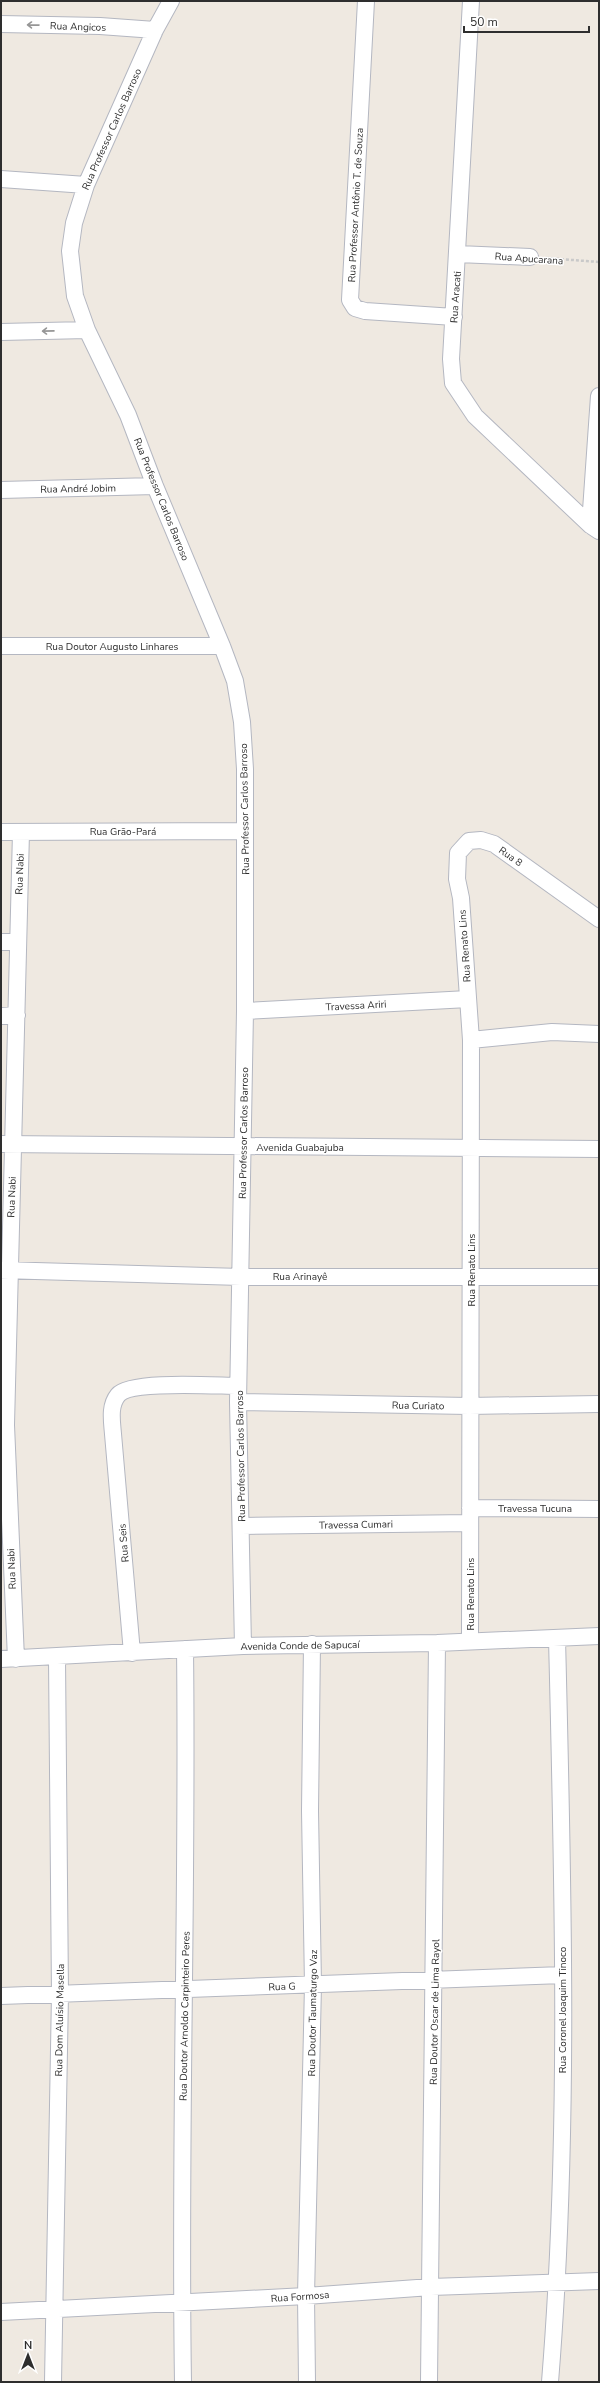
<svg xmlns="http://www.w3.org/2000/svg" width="600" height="2383" font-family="'Nunito Sans',sans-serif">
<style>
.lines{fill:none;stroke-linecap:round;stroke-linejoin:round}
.minor-casing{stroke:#b4b7c1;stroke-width:18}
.path{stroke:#c9c9c9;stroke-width:2.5;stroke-dasharray:3 2;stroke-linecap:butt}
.minor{stroke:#fff;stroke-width:16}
.oneway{stroke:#969696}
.labels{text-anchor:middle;stroke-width:3;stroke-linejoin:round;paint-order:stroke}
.street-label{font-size:10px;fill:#2e2e2e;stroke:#fff}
</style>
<rect width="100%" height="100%" fill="#efe9e1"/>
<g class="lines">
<defs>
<path id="minor" d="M171 1 155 30 86 185 74 223 70 251 75 296 87 330 128 415 155 486 222 646 235 681 242 722 245 769V1011L238 1402 243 1646
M366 1 350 300 355 308 365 311 454 317
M471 1 451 359 453 383 475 416 590 525 599 531
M1 24 100 26 155 30
M1 179 86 185
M458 254 530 257
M1 332 87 330
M1 490 155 486
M590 525 599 396
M1 646H222
M1 832 245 831
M1 942H18
M245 1011 468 999
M1 1016 17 1015
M471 1040 552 1032 599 1034
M1 1144 599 1149
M1 1270 241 1277H599
M238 1402 469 1406 599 1404
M470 1508 599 1509
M242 1526 470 1523
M470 1641 471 1040 461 898 457 879 458 853 469 841 481 840 494 844 599 919
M132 1653 113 1434C112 1421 109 1406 118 1395 130 1380 217 1386 238 1386
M1 1659 243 1646 437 1643 599 1636
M16 1659 6 1425 21 832
M1 1996 563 1975
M1 2312 306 2296 431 2287 599 2281
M53 2382 60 1994 57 1658
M183 2382C179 2138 188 1893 185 1649
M307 2382 306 2296 313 1985 310 1811 312 1644
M429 2382 437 1643
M550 2382C570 2135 563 1885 557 1638"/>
</defs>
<use href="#minor" class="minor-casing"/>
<path class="path" d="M546 258 599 262"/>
<use href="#minor" class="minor"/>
</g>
<defs><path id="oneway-shaft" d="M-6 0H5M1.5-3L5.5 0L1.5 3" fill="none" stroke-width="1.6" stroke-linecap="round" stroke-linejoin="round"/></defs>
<g class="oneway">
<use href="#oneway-shaft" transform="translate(33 25) rotate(-179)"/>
<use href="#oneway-shaft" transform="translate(48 331) rotate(179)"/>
</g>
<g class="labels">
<g class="street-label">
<text transform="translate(78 26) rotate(2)" y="4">Rua Angicos</text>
<text transform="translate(111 129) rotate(-66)" y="4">Rua Professor Carlos Barroso</text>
<text transform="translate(355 205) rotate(-87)" y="4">Rua Professor Antônio T. de Souza</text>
<text transform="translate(529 258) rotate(4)" y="4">Rua Apucarana</text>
<text transform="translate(455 297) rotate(-86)" y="4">Rua Aracati</text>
<text transform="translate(78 488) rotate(-1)" y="4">Rua André Jobim</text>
<text transform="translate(162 499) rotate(68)" y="4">Rua Professor Carlos Barroso</text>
<text x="112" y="650">Rua Doutor Augusto Linhares</text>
<text transform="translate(244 809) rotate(-91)" y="4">Rua Professor Carlos Barroso</text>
<text x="123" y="835">Rua Grão-Pará</text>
<text transform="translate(511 856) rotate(35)" y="4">Rua 8</text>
<text transform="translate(19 874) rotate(-88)" y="4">Rua Nabi</text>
<text transform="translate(464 946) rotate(-94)" y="4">Rua Renato Lins</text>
<text transform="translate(356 1005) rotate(-3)" y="4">Travessa Ariri</text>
<text transform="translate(243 1133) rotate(-89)" y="4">Rua Professor Carlos Barroso</text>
<text x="300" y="1151">Avenida Guabajuba</text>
<text transform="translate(11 1197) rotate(-88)" y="4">Rua Nabi</text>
<text transform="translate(471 1270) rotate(-90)" y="4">Rua Renato Lins</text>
<text x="300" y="1280">Rua Arinayê</text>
<text transform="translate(418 1405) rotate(1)" y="4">Rua Curiato</text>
<text transform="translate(240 1456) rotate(-91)" y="4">Rua Professor Carlos Barroso</text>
<text x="535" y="1512">Travessa Tucuna</text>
<text transform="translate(356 1524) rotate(-1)" y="4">Travessa Cumari</text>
<text transform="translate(123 1543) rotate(-95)" y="4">Rua Seis</text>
<text transform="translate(11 1569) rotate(-92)" y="4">Rua Nabi</text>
<text transform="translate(470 1594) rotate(-90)" y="4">Rua Renato Lins</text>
<text transform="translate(300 1645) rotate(-1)" y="4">Avenida Conde de Sapucaí</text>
<text transform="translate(282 1986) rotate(-2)" y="4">Rua G</text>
<text transform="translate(562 2010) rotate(-90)" y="4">Rua Coronel Joaquim Tinoco</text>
<text transform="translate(434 2012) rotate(-89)" y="4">Rua Doutor Oscar de Lima Rayol</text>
<text transform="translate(312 2013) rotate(-89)" y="4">Rua Doutor Taumaturgo Vaz</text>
<text transform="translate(184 2016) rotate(-89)" y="4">Rua Doutor Arnoldo Carpinteiro Peres</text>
<text transform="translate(59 2020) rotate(-89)" y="4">Rua Dom Aluísio Masella</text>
<text transform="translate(300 2296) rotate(-4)" y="4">Rua Formosa</text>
</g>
</g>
<rect width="600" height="2383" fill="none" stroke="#2e2e2e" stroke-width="4"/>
<g transform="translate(28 2355)" stroke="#ffffff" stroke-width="3" paint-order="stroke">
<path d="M0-3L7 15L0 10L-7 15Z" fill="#2e2e2e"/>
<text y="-6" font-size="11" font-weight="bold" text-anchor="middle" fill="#2e2e2e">N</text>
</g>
<path d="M464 26v6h125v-6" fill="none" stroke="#2e2e2e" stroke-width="2"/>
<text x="470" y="26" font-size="12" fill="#2e2e2e" stroke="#ffffff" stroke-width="3" paint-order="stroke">50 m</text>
</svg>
